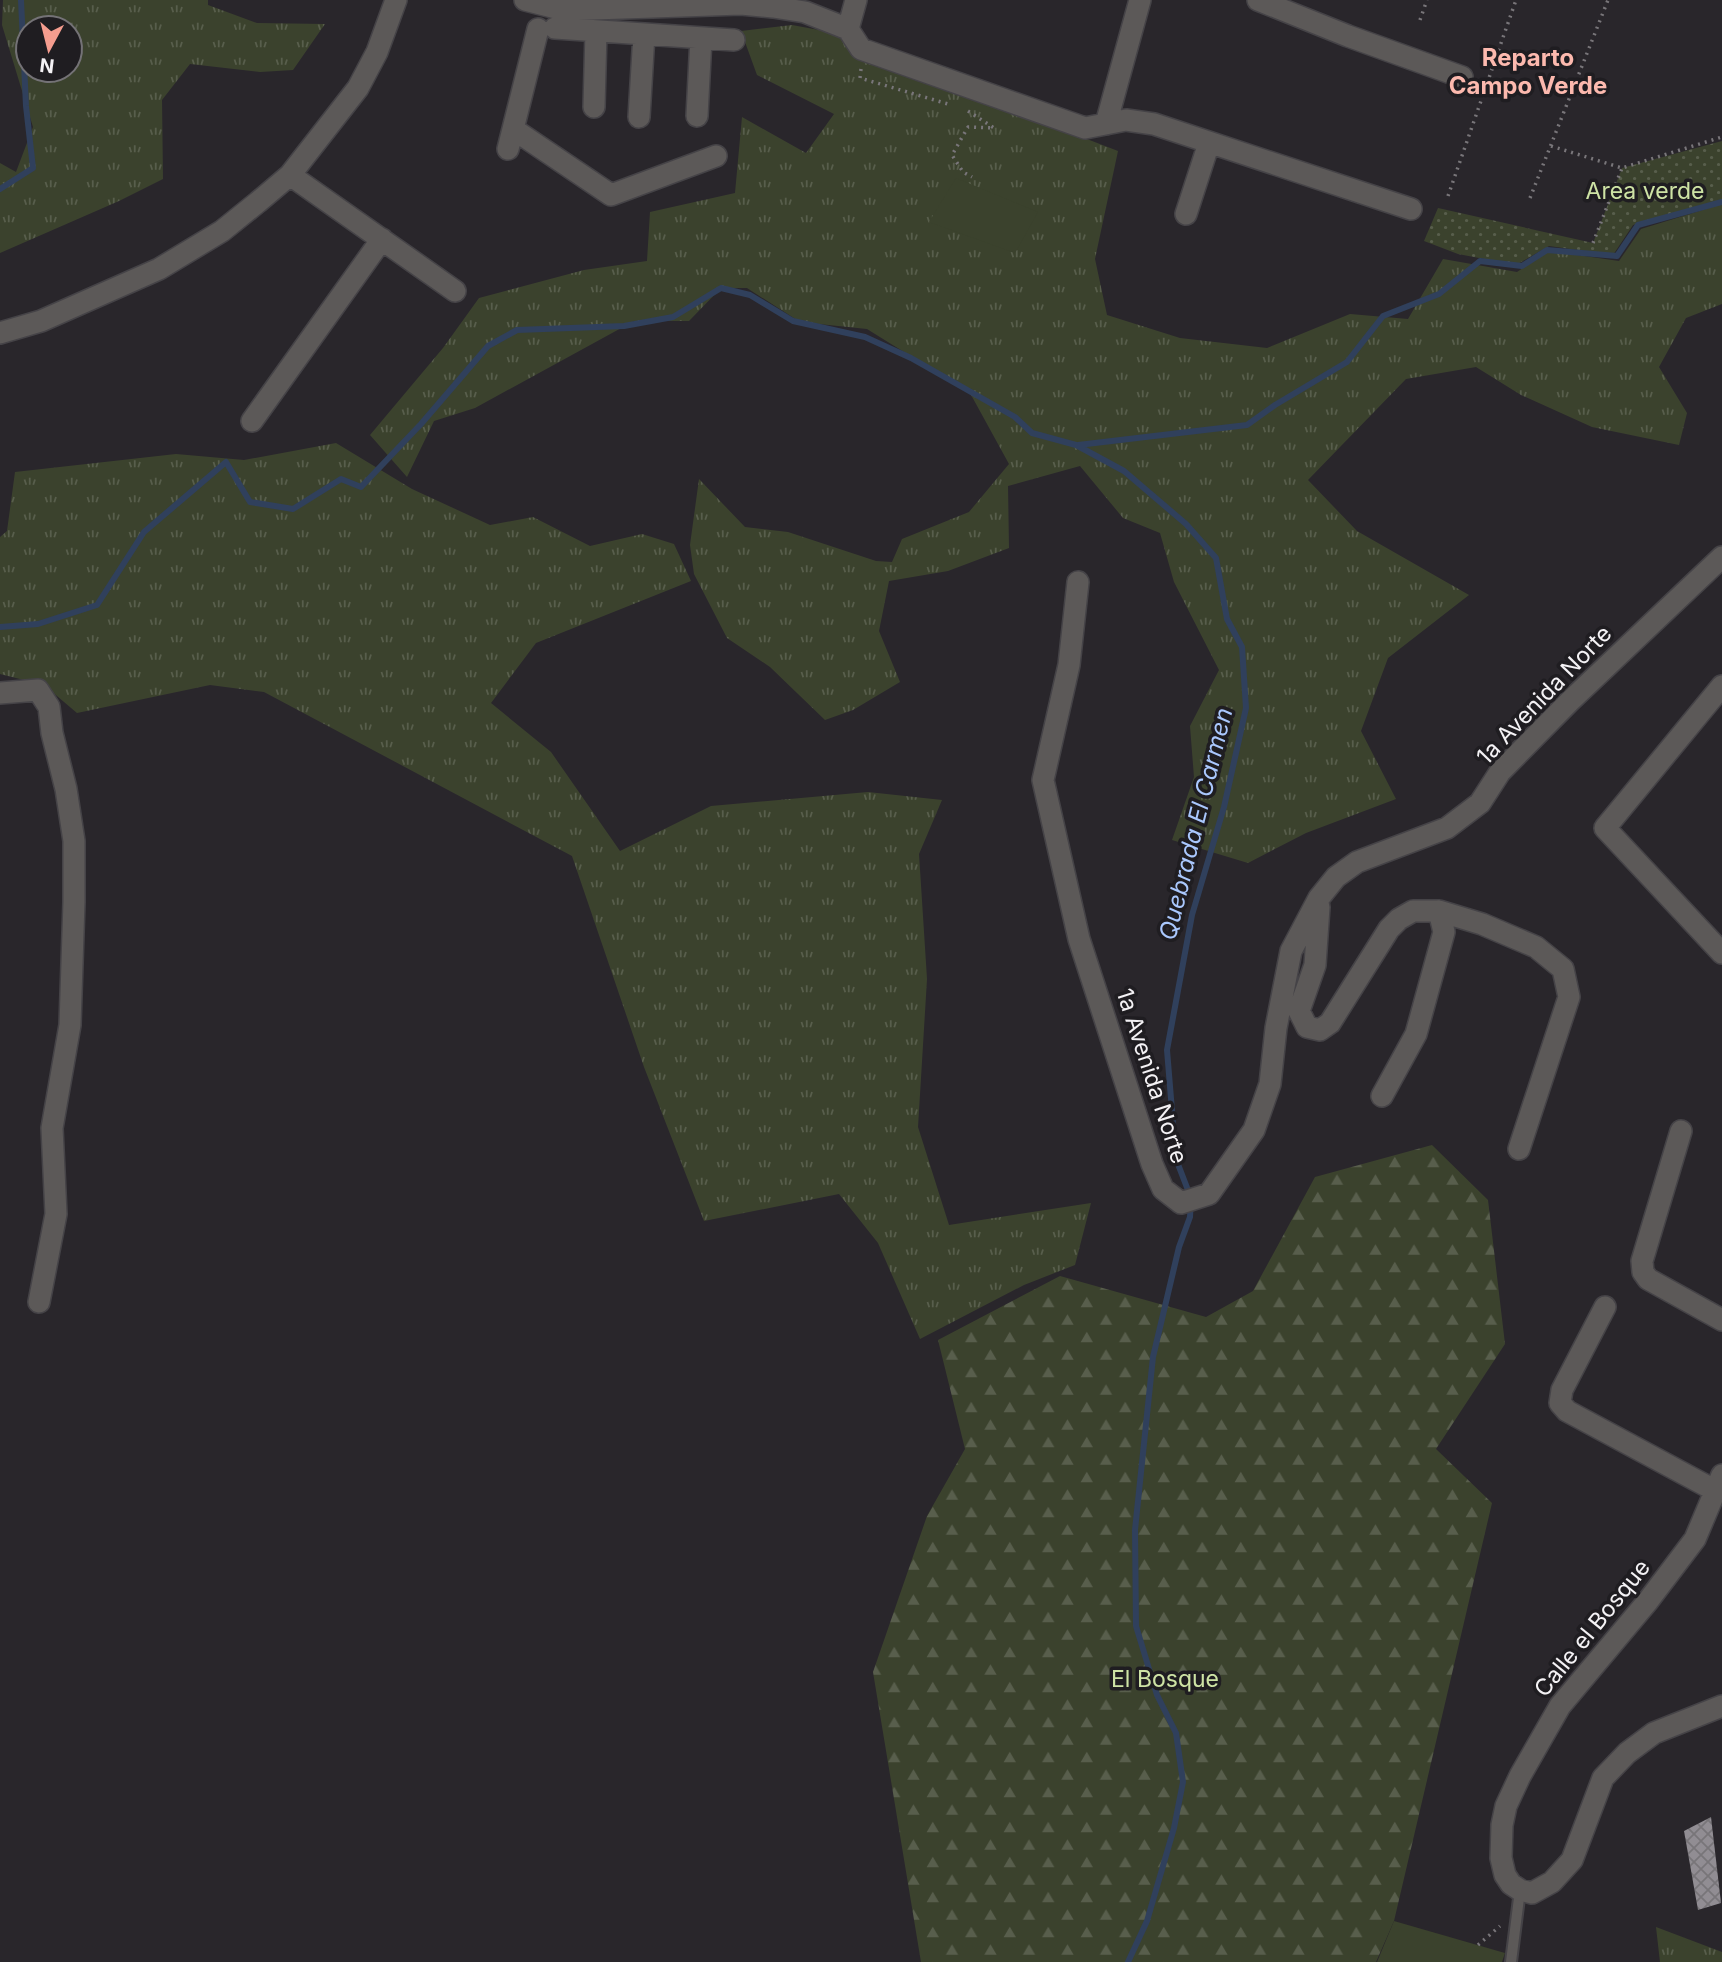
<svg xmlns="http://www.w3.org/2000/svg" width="1722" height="1962" font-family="Inter,sans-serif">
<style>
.grass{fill:url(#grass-tufts);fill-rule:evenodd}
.forest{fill:url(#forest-firs)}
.park{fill:url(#park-dots)}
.garden{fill:#3b422d}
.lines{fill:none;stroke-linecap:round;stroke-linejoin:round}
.stream{stroke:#30405c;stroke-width:6}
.building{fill:url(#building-cross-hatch)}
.lane-casing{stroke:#454347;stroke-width:14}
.street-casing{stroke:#454347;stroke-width:24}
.path{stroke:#79767a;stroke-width:3.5;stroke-dasharray:2 5;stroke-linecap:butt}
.lane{stroke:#5c5958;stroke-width:10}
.street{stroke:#5c5958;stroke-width:21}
.labels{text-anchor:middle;stroke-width:7;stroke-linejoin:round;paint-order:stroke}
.park-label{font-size:23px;fill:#cee3a5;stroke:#1f1d21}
.street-label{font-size:23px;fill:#f4f2f5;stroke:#1f1d21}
.neighbourhood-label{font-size:24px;font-weight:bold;fill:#fcb9ae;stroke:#1f1d21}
.water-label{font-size:24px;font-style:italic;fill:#aac8fe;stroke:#1f1d21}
</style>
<defs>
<pattern id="grass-tufts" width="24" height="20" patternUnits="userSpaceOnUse" patternTransform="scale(1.75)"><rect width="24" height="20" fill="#3b422d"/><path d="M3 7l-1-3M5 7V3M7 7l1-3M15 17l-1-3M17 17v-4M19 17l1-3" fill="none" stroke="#585e4c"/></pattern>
<pattern id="forest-firs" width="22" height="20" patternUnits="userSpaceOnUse" patternTransform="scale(1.75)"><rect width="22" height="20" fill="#3b422d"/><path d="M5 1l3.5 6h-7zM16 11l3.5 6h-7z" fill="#585e4c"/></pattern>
<pattern id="park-dots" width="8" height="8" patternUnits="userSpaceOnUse" patternTransform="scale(1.75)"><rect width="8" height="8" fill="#3b422d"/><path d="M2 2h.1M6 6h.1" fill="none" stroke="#585e4c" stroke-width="1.8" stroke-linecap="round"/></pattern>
<pattern id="building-cross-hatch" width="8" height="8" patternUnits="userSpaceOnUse" patternTransform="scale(1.75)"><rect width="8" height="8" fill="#918d93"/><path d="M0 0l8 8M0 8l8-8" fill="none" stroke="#787579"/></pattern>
</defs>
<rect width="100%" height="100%" fill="#29262b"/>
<path class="grass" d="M3 0H208V5L257 23 325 24 293 70 260 72 190 64 162 100 163 179 119 201 0 253V163L16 172 33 127 2 25ZM28 28H70V70H28Z
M792 25 846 35 980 98 1118 151 1095 259 1107 315 1180 338 1267 348 1350 314 1408 319 1443 259 1517 272 1549 251 1619 261 1641 229 1722 204V304L1686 318 1659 367 1687 413 1679 445 1592 427 1521 395 1476 367 1406 379 1308 480 1357 531 1469 595 1388 658 1361 731 1396 799 1306 833 1248 863 1172 840 1194 777 1190 726 1219 670 1174 582 1160 533 1123 518 1080 466 1008 486 1009 548 948 571 889 581 879 631 900 682 853 710 825 720 770 667 727 638 694 574 690 545 699 479 745 527 788 532 876 561 892 562 902 539 969 512 1009 464 970 393 867 329 800 322 747 288H721L689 321H634L475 408 434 421 407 477 370 435 443 348 479 298 584 270 647 261 650 212 735 193 742 117 806 153 834 114 757 75 741 31Z
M336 443 412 489 490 525 533 517 590 546 642 534 674 544 691 581 536 643 491 703 551 752 620 851 711 806 868 792 942 800 919 854 927 979 918 1127 949 1225 1091 1203 1075 1265 1024 1285 920 1339 878 1243 839 1194 704 1221 644 1067 572 856 264 692 210 685 77 713 44 685 0 674V537L7 531 15 472 176 454 244 460Z
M1656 1927 1722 1952V1962H1660Z"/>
<path class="forest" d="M1432 1145 1488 1200 1505 1344 1436 1449 1492 1503 1394 1921 1376 1962H921L873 1672 927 1516 965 1449 938 1340 1060 1276 1206 1317 1253 1291 1315 1177Z"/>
<path class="park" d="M1722 141V200L1633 225 1613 255 1549 246 1516 265 1458 254 1424 241 1438 208 1593 243 1622 168Z"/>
<path class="garden" d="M956 178 1038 212 1015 253 929 222Z
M1394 1921 1505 1953 1502 1962H1377Z"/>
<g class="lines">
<path class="stream" d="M0 189 33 168 26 106 21 0
M1078 445 1247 425 1275 405 1347 362 1383 316 1439 294 1480 261 1522 266 1547 250 1617 256 1638 225 1722 202
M0 627 38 624 97 605 144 532 226 462 250 502 293 509 341 479 361 487 421 424 488 346 517 330 624 326 673 317 721 288 750 295 793 321 865 337 911 358 1015 417 1032 433 1076 445 1124 471 1186 524 1216 558 1227 619 1242 647 1246 708 1224 807 1192 915 1167 1050 1176 1159 1191 1198 1190 1217 1179 1247 1153 1357 1135 1530 1136 1626 1157 1695 1176 1733 1183 1782 1174 1828 1147 1921 1128 1962"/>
</g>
<path class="building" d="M1711 1817 1721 1903 1698 1910 1684 1831Z"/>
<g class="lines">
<defs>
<path id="lane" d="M1511 1962 1520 1890"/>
<path id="street" d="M525 0 564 10 741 4 773 7 805 12 848 29 861 49 1085 128 1126 120 1154 124 1411 209
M1258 0 1348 36 1462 77
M555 28 734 40
M848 29 856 0
M594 107 596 31
M697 116 701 38
M639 117 644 34
M1106 124 1140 0
M513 129 611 195 716 156
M508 149 538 29
M290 175 455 291
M1186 214 1209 143
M0 333 41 321 159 269 222 231 258 202 290 175 358 88 377 52 396 0
M252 421 382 239
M1078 582 1069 665 1043 780 1079 939 1152 1164 1163 1189 1181 1203 1209 1194 1254 1130 1270 1084 1276 1028 1291 951 1319 898 1336 877 1357 862 1447 828 1480 803 1500 772 1569 702 1722 557
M1722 686 1605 828 1722 953
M0 693 38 690 49 707 52 733 66 789 74 841V902L70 1025 52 1128 56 1214 39 1302
M1319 907 1315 965 1299 1011 1307 1027 1320 1030 1330 1023 1389 929 1399 919 1413 911H1439L1482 924 1536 947 1563 969 1569 997 1519 1149
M1382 1096 1416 1034 1444 932 1439 911
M1681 1131 1642 1261 1643 1272 1648 1279 1722 1320
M1605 1307 1562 1390 1560 1403 1567 1411 1716 1491
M1722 1475 1695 1539 1648 1601 1560 1706 1520 1776 1506 1806 1502 1825 1501 1858 1505 1875 1511 1884 1520 1890 1532 1893 1552 1882 1572 1860 1603 1778 1627 1753 1654 1733 1722 1706"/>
</defs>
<use href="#lane" class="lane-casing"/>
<use href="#street" class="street-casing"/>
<path class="path" d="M1420 20 1427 0
M861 69 860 78 948 104
M968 111 994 128 968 127 952 155 963 172 972 177
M1551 146 1622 168 1722 137
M1448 196 1516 0
M1530 198 1608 0
M1593 243 1622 168
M1478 1945 1500 1926"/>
<use href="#lane" class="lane"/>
<use href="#street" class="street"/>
</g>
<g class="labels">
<g class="park-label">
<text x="1645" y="199">Area verde</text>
<text x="1165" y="1687">El Bosque</text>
</g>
<g class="street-label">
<text transform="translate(1544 695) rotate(-46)" y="8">1a Avenida Norte</text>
<text transform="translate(1152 1076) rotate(72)" y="8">1a Avenida Norte</text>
<text transform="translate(1592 1628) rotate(-51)" y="8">Calle el Bosque</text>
</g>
<g class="neighbourhood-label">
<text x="1528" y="66">Reparto<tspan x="1528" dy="28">Campo Verde</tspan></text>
</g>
<g class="water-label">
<text transform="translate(1196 824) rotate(-76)" y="8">Quebrada El Carmen</text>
</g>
</g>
<g transform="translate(49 49) rotate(187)"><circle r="33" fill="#1f1d21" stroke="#747276" stroke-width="2"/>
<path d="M0-5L12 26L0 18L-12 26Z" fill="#f59d8f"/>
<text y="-10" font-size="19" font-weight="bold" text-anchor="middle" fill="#f4f2f5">N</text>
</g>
</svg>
